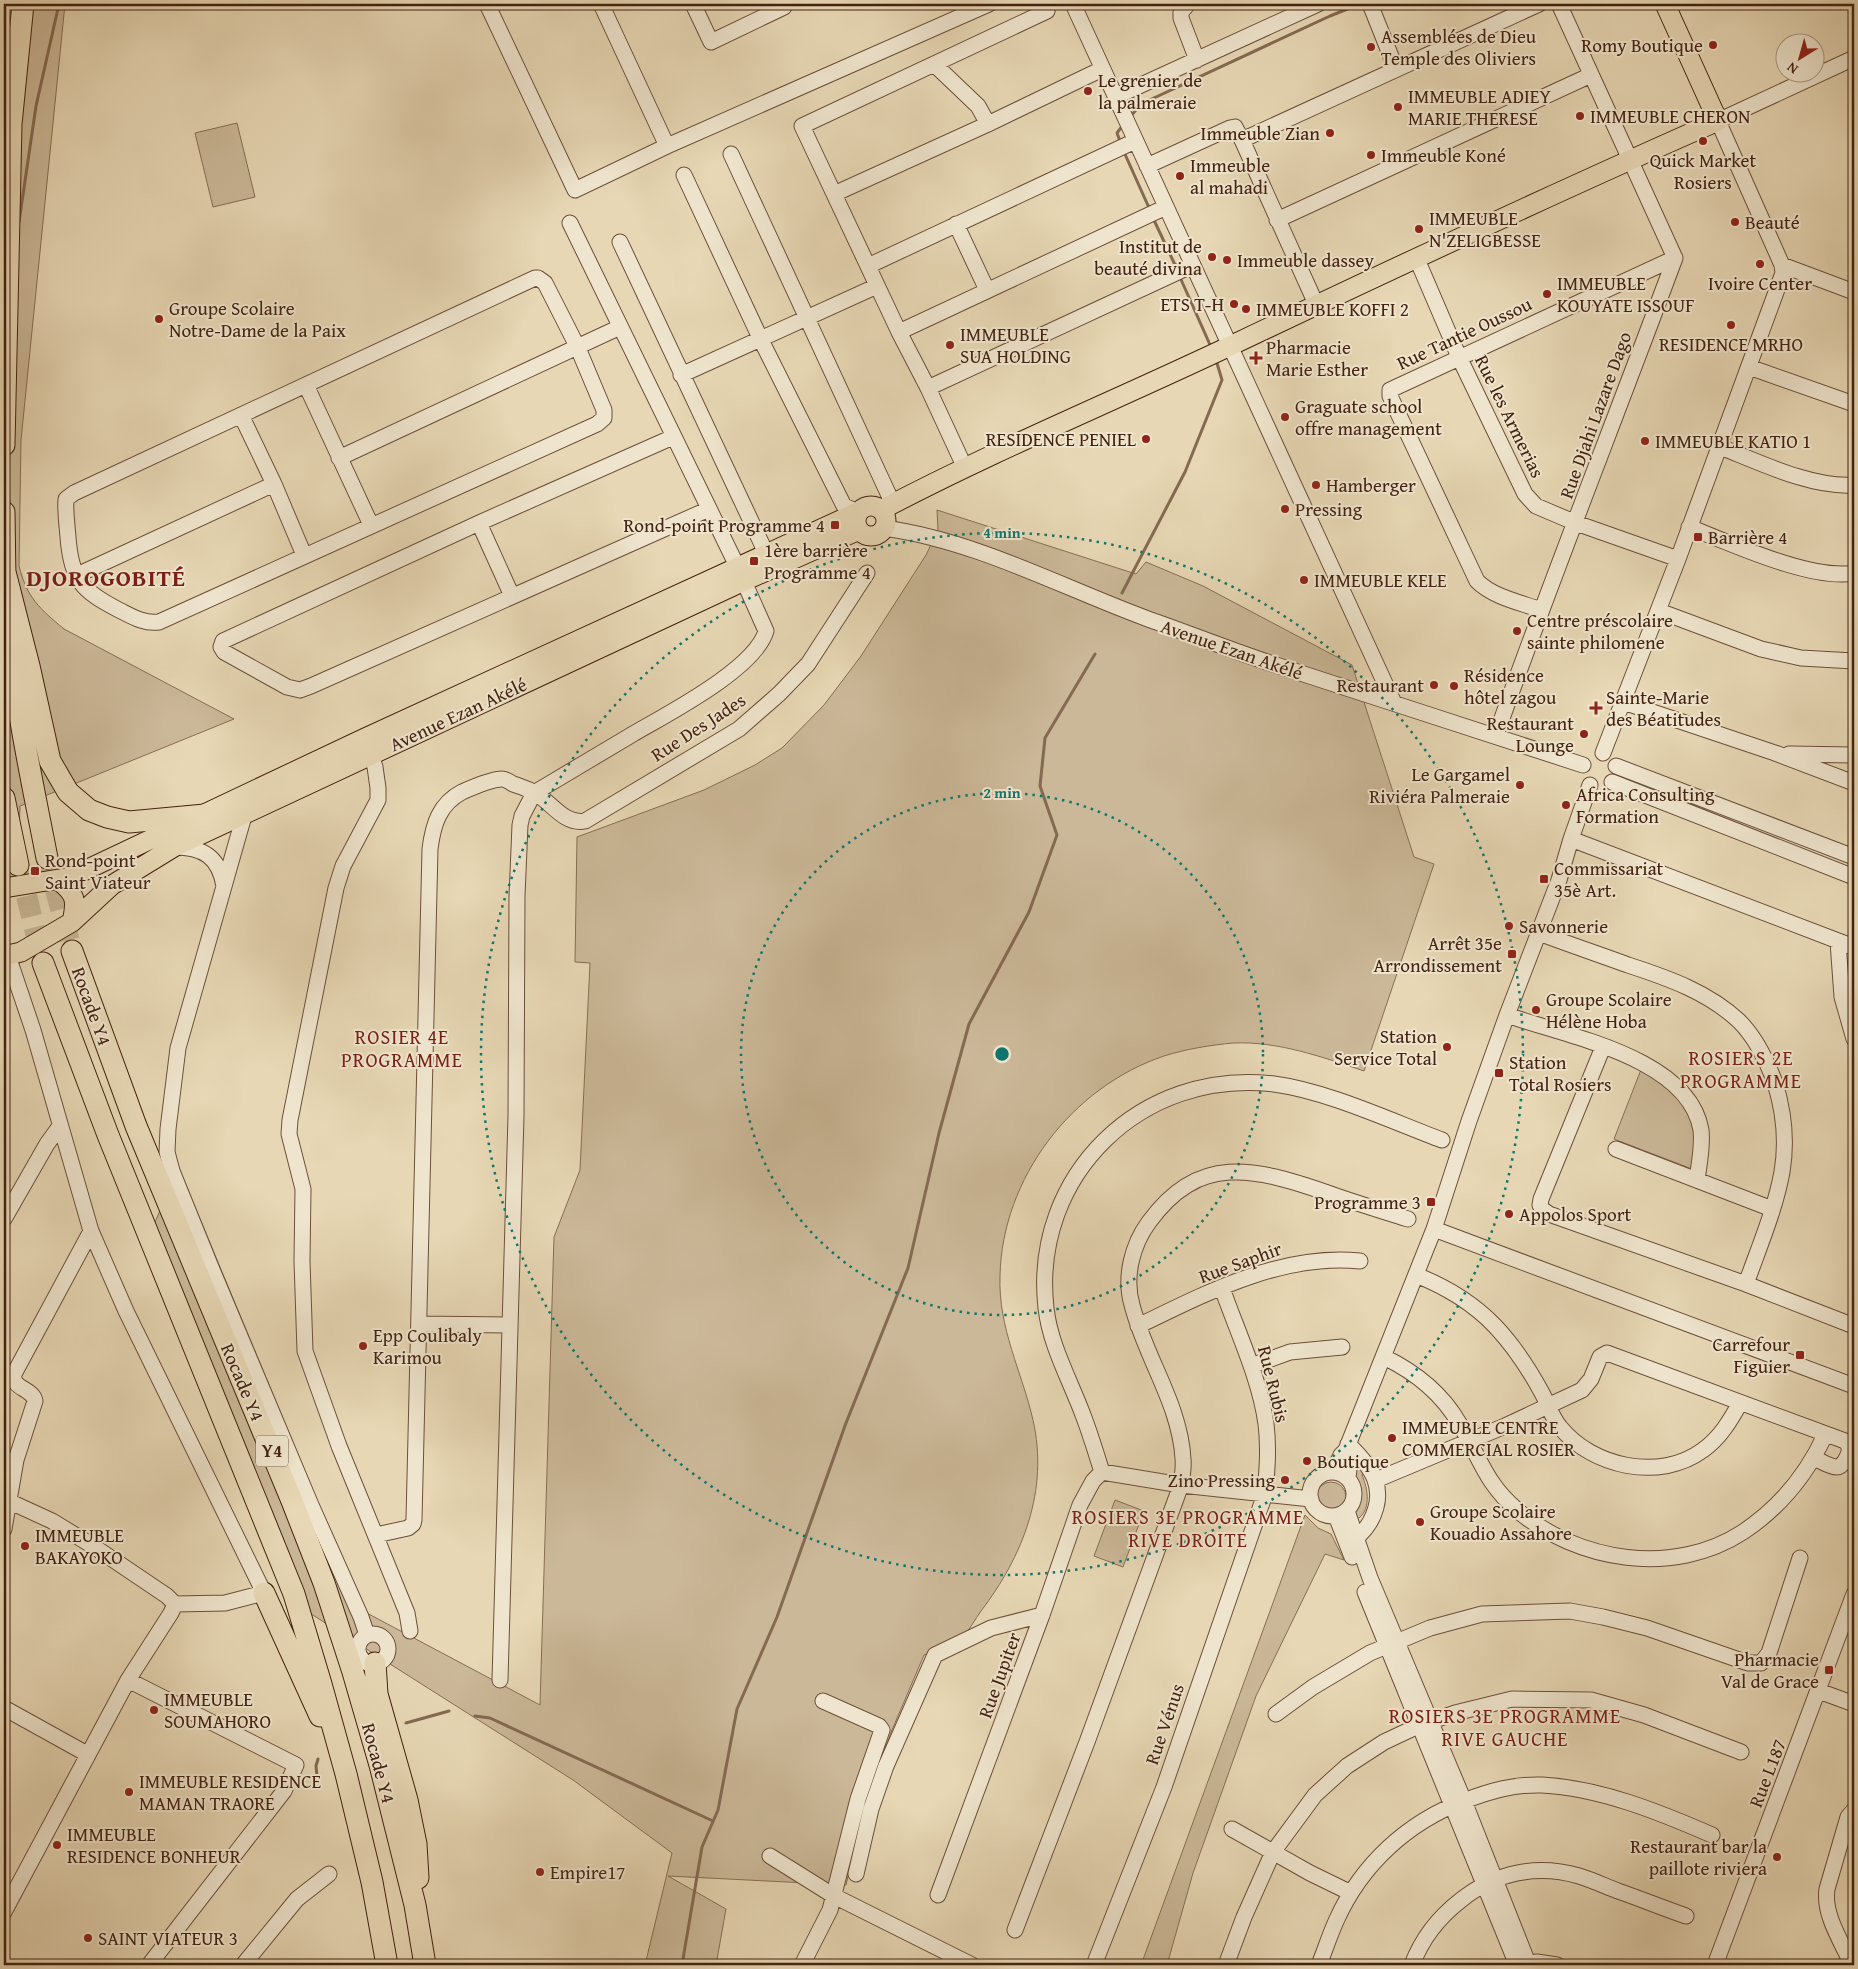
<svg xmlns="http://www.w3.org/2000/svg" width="1858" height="1969" font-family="'Gentium Book Plus',serif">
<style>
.green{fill:#cbb898;stroke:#886d54}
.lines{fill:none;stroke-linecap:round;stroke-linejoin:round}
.stream{stroke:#856952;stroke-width:3}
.highway-tunnel{stroke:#c6b393;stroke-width:21;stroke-dasharray:21 11;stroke-linecap:butt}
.minor-casing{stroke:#6d4f3a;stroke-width:17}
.major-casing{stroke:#421;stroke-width:21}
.highway-casing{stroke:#421;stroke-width:23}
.minor{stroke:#efe5ce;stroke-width:15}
.major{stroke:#e7d7b4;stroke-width:19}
.highway{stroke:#e7d7b4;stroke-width:21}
.ring{fill:none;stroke:#0f766e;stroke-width:2.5;stroke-dasharray:2.5 5}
.poi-dot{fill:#8f2418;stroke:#efe5ce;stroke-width:2}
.labels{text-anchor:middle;stroke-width:4;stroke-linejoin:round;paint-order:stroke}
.shield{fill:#efe5ce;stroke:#775c4a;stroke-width:1}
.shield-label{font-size:18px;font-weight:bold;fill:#421}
.poi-label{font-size:19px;fill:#421;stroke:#efe5ce;text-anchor:start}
.street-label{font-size:19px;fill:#421;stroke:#efe5ce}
.neighbourhood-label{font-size:20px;letter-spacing:1px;fill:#7a1f14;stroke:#efe5ce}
.district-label{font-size:24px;font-weight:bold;letter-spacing:1px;fill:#7a1f14;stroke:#efe5ce}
.centre{fill:#0f766e;stroke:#efe5ce;stroke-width:2.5}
.ring-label{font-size:15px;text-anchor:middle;font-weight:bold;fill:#0f766e;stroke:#efe5ce;stroke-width:4;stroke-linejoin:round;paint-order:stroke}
</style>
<rect width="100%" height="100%" fill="#e7d7b4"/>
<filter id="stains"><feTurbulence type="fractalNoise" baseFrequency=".004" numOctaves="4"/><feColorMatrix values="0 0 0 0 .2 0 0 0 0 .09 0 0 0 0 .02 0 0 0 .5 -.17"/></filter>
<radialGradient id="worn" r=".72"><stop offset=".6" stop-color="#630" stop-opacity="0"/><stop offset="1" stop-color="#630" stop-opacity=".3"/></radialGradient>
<path class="green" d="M4 4H65L21 440 19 566C27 598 40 609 64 629L234 719 20 806 18 875 4 879Z
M237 123 255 197 213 207 195 133Z
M937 510 1136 574 1146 562 1203 586 1352 665 1414 857 1434 864 1364 1071C1322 1057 1278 1041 1233 1043 1211 1045 1186 1049 1164 1056 1072 1087 1002 1178 1000 1276 998 1328 1022 1372 1033 1420 1049 1490 1023 1556 981 1611 975 1619 970 1630 962 1637 954 1644 935 1650 924 1655L892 1730 864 1807 846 1885 668 1876 726 1909 716 1965H645L672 1853 573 1780 289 1600 154 1225 178 1166 363 1611 540 1705 554 1237 580 1170 590 963 575 962 577 837 704 790 755 765 782 748 824 705 861 656 926 555 938 530Z
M1642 1067 1659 1076 1689 1112 1694 1132 1695 1157 1692 1169 1614 1139Z
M1359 1464 1365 1467 1362 1475C1368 1489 1372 1511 1356 1520L1351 1513 1355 1497 1352 1472 1354 1465Z
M1316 1497a15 15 0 1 1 30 0a15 15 0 1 1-30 0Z
M1115 1500 1144 1511 1123 1567 1094 1556Z
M1305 1515 1318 1528 1331 1534 1344 1560 1325 1554 1256 1696 1193 1873 1167 1965H1141Z"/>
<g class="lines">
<path class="stream" d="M1130 117 1141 104 1330 16 1360 4
M1121 144 1117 133 1123 125
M1124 152 1150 210
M1153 218 1176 267
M19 222 36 106 59 4
M1179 275 1211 347
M1122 593 1185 472 1222 380 1216 360
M475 1716 490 1718 713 1821
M406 1723 449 1711
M317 1776 316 1766 318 1759
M682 1965 702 1847 718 1810 737 1709 777 1617 846 1423 908 1268 939 1133 969 1024 1029 912 1057 835 1040 786 1045 738 1095 654"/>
<path class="highway-tunnel" d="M47 858 72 951
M19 865 43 963"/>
<defs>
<path id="minor" d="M487 4 575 190 667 146 989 4
M601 4 667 146
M693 4 711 42 784 7 783 4
M1073 4 1394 703
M1188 4 1181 12V18L1197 60
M1370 4 1396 69
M934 64 978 106 988 124
M1115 97 1318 4
M1242 140 1539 4
M731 154 893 504
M1147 166 1230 128 1235 127 1242 140 1316 304
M684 175 761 340 844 506 858 512
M834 194 988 124 1102 69
M1277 220 1591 75
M956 224 987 290
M620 242 766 553
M1416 257 1459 357 1525 494 1536 506 1576 523 1678 559
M1782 265 1854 292
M868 266 1135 141
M535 278H538L545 283 578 348 604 410V418L597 424 159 622C144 624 133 617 119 610 82 591 71 580 68 537 67 524 65 512 66 499L74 493Z
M899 332 1166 207
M1749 367 1854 404
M681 375 877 286
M306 385 371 525
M928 388 1193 265
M241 415 274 484 304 555
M673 437 479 523 223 641 221 647 224 652 287 687 300 690 311 686 709 509
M1718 446C1759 462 1811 488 1854 485
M339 458 620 327
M965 468 928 388 899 332 802 126 1047 11
M479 523 512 596
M1689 527C1730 543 1812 581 1854 573
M884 528C977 541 1061 587 1148 619 1191 634 1233 651 1276 665 1378 699 1481 731 1583 765
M75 576 274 484
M1541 610C1519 602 1493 597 1477 581L1390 396V390L1675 258
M1659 611 1761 649 1801 658 1854 661
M1623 702 1775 753 1854 783
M1496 735C1553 575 1616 417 1675 258L1559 4
M368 745 375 767 378 788V800L343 866 336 888 290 1120 289 1134 303 1189 302 1261 305 1351 339 1446 407 1613 410 1631
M1603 753 1678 559 1783 273 1782 265 1718 121 1854 58
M1789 754 1854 755
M1616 766 1854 857
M1612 782 1854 877
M244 816 178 1048 168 1129 167 1152 172 1171 213 1272 311 1505 361 1617 367 1635
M1571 839 1854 947
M175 847C203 847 219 857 224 886
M1539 933C1568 944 1598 954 1628 965 1668 978 1708 992 1739 1021 1755 1037 1767 1061 1775 1083 1784 1112 1787 1142 1782 1172 1775 1210 1759 1247 1746 1284
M1838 942 1842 997 1854 1039
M8 956 33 1030 91 1231 126 1311 264 1593 225 1603 175 1604
M1507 1015C1565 1036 1689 1057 1701 1130 1703 1146 1699 1164 1697 1180
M1603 1047 1541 1199 1540 1205 1542 1209 1549 1214 1746 1284 1854 1326
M1616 1149 1772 1209
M4 1219 47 1144 60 1126
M1434 1229 1854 1386
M1416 1275C1444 1286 1473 1303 1495 1326 1514 1346 1529 1369 1542 1393 1548 1404 1552 1418 1560 1427 1592 1467 1660 1482 1703 1450 1720 1438 1730 1421 1740 1403
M419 1324 510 1325
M1138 1326C1206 1293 1282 1253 1360 1261
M1384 1357C1415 1372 1441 1392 1459 1423 1480 1457 1485 1483 1517 1510 1578 1562 1674 1577 1743 1532 1779 1508 1807 1474 1825 1435
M1251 1366 1290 1352 1342 1347
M1346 1450 1350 1459 1348 1478
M1102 1472C1096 1453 1090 1433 1083 1415 1070 1380 1050 1345 1046 1308 1031 1175 1142 1068 1274 1084 1327 1091 1391 1121 1442 1140
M1102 1472 1181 1485 1311 1499
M1333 1472 1341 1455 1346 1450 1434 1229 1469 1121 1507 1015 1559 880 1571 839 1590 785
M1310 1494a22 22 0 1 1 44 0a22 22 0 1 1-44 0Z
M1376 1480 1505 1426 1582 1390 1591 1379 1600 1357 1607 1353 1845 1441C1847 1443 1849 1445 1849 1448 1850 1454 1843 1467 1837 1467 1830 1467 1821 1461 1814 1458
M4 1499 52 1521 93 1546 167 1596 175 1604 171 1613 128 1680 4 1912
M1347 1511 1370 1578 1464 1801 1528 1963
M1336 1516 1352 1557
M4 1529 16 1460 35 1401C33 1388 11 1389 14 1374L91 1231
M376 1535 408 1528 413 1524 414 1520 430 849C433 825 439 804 462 792 471 788 492 779 502 779 505 779 510 782 513 784 520 786 527 789 534 792 551 802 564 825 585 821L739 729 779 694 808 664 867 573
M1348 1543C1358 1538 1364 1532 1370 1522 1388 1489 1372 1467 1348 1444
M1365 1592 1517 1965
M358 1649a15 15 0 1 1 30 0a15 15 0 1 1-30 0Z
M128 1680 296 1765 284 1791 149 1965
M500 1680 516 1116 517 896 520 825 522 816 534 793C567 773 600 754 633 734 667 714 755 669 766 631L737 566 570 223
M1819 1691 1854 1704
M4 1708 87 1754
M1276 1714 1313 1687 1370 1653 1430 1628 1482 1614 1570 1611 1603 1617 1647 1628 1748 1663H1761L1769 1653 1800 1558
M1232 1829 1310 1873 1351 1893
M770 1856 834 1896 972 1965
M856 1874 871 1809 886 1766 935 1655 991 1628 1042 1615
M938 1895 1042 1615 1080 1505 1093 1481 1102 1472
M1015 1930 1087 1742 1181 1485C1182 1477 1184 1467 1183 1459 1180 1404 1145 1357 1132 1305 1124 1277 1132 1245 1149 1222 1199 1153 1254 1168 1325 1192 1352 1202 1380 1210 1408 1219
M243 1965 297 1899 329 1874
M802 1965 830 1910 858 1799 882 1730 879 1726 823 1701
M1094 1965 1164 1787 1265 1494C1267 1471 1269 1448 1266 1424 1260 1379 1237 1331 1222 1288
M1226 1965 1244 1917 1273 1852 1315 1795 1347 1766 1384 1742 1418 1726 1455 1713 1512 1699 1591 1700 1644 1715 1741 1752
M1319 1965C1325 1950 1330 1934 1337 1919 1362 1864 1408 1822 1464 1801 1490 1791 1514 1784 1542 1785 1600 1788 1659 1812 1712 1835
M1412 1965C1422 1938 1439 1917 1461 1900 1496 1872 1537 1864 1579 1876 1592 1880 1605 1886 1618 1891 1641 1899 1663 1908 1686 1916
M1519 1965 1537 1962 1557 1965
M1715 1965 1854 1594
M1852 1965C1842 1942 1823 1915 1827 1889L1848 1817 1854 1810"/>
<path id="major" d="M856 521a15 15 0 1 1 30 0a15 15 0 1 1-30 0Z
M881 510C995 450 1114 401 1230 346 1392 269 1554 193 1718 121L1665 4
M58 880C76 894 77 900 72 922
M4 888 71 877 365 738 858 512
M4 956 21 952 72 922 112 885 174 847 744 581 859 530"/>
<path id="highway" d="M4 445 11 124 23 4
M4 512 5 581
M4 568 29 666 50 761 68 792 89 810 107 817 129 822 205 815
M9 627C15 704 32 781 47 858
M4 798 18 865
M72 951 136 1126 292 1501 324 1583 353 1672 380 1765 415 1905 425 1965
M43 963 108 1135 294 1594 321 1684 346 1774 372 1882 387 1965
M264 1593 320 1716
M375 1663 377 1694 407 1800 416 1844 418 1878"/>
</defs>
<use href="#minor" class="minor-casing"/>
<use href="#major" class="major-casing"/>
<use href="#highway" class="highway-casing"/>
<use href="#minor" class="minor"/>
<use href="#major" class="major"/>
<use href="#highway" class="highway"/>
</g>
<g class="ring">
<circle cx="1002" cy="1054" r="261"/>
<circle cx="1002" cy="1054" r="521"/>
</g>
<g class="poi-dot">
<circle cx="1713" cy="45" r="5"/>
<circle cx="1371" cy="47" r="5"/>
<circle cx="1088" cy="91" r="5"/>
<circle cx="1398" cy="107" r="5"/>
<circle cx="1580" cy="116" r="5"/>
<circle cx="1330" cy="133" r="5"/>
<circle cx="1703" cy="141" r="5"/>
<circle cx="1371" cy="155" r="5"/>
<circle cx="1180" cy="176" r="5"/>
<circle cx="1735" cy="222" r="5"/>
<circle cx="1419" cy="229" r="5"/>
<circle cx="1212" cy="257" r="5"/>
<circle cx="1227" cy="260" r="5"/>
<circle cx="1760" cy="264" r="5"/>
<circle cx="1547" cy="294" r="5"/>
<circle cx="1234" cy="304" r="5"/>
<circle cx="1246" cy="309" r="5"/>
<circle cx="159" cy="319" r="5"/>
<circle cx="1731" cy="325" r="5"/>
<circle cx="950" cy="345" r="5"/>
<path d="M1253.5 350.5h5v5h5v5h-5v5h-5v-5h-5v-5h5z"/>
<circle cx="1285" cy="417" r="5"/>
<circle cx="1146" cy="439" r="5"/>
<circle cx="1645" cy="441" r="5"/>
<circle cx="1316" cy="485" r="5"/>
<circle cx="1285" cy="509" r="5"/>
<rect x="830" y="520" width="10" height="10" rx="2.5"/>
<rect x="1693" y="532" width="10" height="10" rx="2.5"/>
<rect x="749" y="556" width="10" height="10" rx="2.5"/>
<circle cx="1304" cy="580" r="5"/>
<circle cx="1517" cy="631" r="5"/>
<circle cx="1434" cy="685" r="5"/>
<circle cx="1454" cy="686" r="5"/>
<path d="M1593.5 700.5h5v5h5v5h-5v5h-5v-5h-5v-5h5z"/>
<circle cx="1584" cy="734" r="5"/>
<circle cx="1520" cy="785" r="5"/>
<circle cx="1566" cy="805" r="5"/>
<rect x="30" y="866" width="10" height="10" rx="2.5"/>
<rect x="1539" y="874" width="10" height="10" rx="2.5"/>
<circle cx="1509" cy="926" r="5"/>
<rect x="1507" y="949" width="10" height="10" rx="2.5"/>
<circle cx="1536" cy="1010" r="5"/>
<circle cx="1447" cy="1047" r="5"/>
<rect x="1494" y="1068" width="10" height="10" rx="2.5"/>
<rect x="1426" y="1197" width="10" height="10" rx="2.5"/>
<circle cx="1509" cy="1214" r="5"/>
<circle cx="363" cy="1346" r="5"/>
<rect x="1795" y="1350" width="10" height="10" rx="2.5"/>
<circle cx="1392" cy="1438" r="5"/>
<circle cx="1307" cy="1461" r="5"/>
<circle cx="1285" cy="1480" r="5"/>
<circle cx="1420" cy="1522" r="5"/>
<circle cx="25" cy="1546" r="5"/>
<rect x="1824" y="1665" width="10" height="10" rx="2.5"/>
<circle cx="154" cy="1710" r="5"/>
<circle cx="129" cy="1792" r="5"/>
<circle cx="57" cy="1845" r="5"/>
<circle cx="1777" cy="1857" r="5"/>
<circle cx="540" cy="1872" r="5"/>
<circle cx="88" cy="1938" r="5"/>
</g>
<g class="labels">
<rect class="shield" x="256" y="1435.5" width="32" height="31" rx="4"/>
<g class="shield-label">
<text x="272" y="1457">Y4</text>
</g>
<g class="poi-label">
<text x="1381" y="43">Assemblées de Dieu<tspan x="1381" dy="22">Temple des Oliviers</tspan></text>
<text x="1703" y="52" text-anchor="end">Romy Boutique</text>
<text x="1098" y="87">Le grenier de<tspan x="1098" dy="22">la palmeraie</tspan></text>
<text x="1408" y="103">IMMEUBLE ADIEY<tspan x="1408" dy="22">MARIE THERESE</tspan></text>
<text x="1590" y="123">IMMEUBLE CHERON</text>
<text x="1320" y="140" text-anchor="end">Immeuble Zian</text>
<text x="1381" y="162">Immeuble Koné</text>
<text x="1703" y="167" text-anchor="middle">Quick Market<tspan x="1703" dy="22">Rosiers</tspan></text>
<text x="1190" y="172">Immeuble<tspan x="1190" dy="22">al mahadi</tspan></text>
<text x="1429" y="225">IMMEUBLE<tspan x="1429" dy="22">N'ZELIGBESSE</tspan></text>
<text x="1745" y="229">Beauté</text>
<text x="1202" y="253" text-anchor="end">Institut de<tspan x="1202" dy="22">beauté divina</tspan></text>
<text x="1237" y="267">Immeuble dassey</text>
<text x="1557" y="290">IMMEUBLE<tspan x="1557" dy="22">KOUYATE ISSOUF</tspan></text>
<text x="1760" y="290" text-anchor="middle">Ivoire Center</text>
<text x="1224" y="311" text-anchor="end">ETS T-H</text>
<text x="169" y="315">Groupe Scolaire<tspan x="169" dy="22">Notre-Dame de la Paix</tspan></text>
<text x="1256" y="316">IMMEUBLE KOFFI 2</text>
<text x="960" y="341">IMMEUBLE<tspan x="960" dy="22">SUA HOLDING</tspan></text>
<text x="1731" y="351" text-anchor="middle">RESIDENCE MRHO</text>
<text x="1266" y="354">Pharmacie<tspan x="1266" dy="22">Marie Esther</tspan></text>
<text x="1295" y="413">Graguate school<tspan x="1295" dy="22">offre management</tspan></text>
<text x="1136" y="446" text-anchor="end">RESIDENCE PENIEL</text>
<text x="1655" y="448">IMMEUBLE KATIO 1</text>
<text x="1326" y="492">Hamberger</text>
<text x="1295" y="516">Pressing</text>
<text x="825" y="532" text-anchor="end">Rond-point Programme 4</text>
<text x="1708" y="544">Barrière 4</text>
<text x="764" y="557">1ère barrière<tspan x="764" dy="22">Programme 4</tspan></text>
<text x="1314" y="587">IMMEUBLE KELE</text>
<text x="1527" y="627">Centre préscolaire<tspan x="1527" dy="22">sainte philomene</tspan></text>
<text x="1464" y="682">Résidence<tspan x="1464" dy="22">hôtel zagou</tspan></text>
<text x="1424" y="692" text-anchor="end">Restaurant</text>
<text x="1606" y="704">Sainte-Marie<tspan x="1606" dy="22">des Béatitudes</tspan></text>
<text x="1574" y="730" text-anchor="end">Restaurant<tspan x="1574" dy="22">Lounge</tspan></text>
<text x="1510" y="781" text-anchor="end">Le Gargamel<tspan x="1510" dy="22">Riviéra Palmeraie</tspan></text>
<text x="1576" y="801">Africa Consulting<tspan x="1576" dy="22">Formation</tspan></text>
<text x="45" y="867">Rond-point<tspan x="45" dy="22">Saint Viateur</tspan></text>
<text x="1554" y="875">Commissariat<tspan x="1554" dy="22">35è Art.</tspan></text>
<text x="1519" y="933">Savonnerie</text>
<text x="1502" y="950" text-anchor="end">Arrêt 35e<tspan x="1502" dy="22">Arrondissement</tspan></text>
<text x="1546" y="1006">Groupe Scolaire<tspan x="1546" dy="22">Hélène Hoba</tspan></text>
<text x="1437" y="1043" text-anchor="end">Station<tspan x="1437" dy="22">Service Total</tspan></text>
<text x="1509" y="1069">Station<tspan x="1509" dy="22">Total Rosiers</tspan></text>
<text x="1421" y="1209" text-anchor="end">Programme 3</text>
<text x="1519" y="1221">Appolos Sport</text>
<text x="373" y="1342">Epp Coulibaly<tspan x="373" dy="22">Karimou</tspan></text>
<text x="1790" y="1351" text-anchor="end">Carrefour<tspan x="1790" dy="22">Figuier</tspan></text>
<text x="1402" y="1434">IMMEUBLE CENTRE<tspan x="1402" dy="22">COMMERCIAL ROSIER</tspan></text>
<text x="1317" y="1468">Boutique</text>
<text x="1275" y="1487" text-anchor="end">Zino Pressing</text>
<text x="1430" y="1518">Groupe Scolaire<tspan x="1430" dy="22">Kouadio Assahore</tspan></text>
<text x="35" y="1542">IMMEUBLE<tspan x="35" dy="22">BAKAYOKO</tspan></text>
<text x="1819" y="1666" text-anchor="end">Pharmacie<tspan x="1819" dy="22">Val de Grace</tspan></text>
<text x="164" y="1706">IMMEUBLE<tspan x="164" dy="22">SOUMAHORO</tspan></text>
<text x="139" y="1788">IMMEUBLE RESIDENCE<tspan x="139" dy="22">MAMAN TRAORE</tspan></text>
<text x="67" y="1841">IMMEUBLE<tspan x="67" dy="22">RESIDENCE BONHEUR</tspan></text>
<text x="1767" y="1853" text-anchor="end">Restaurant bar la<tspan x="1767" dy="22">paillote riviera</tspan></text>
<text x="550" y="1879">Empire17</text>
<text x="98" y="1945">SAINT VIATEUR 3</text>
</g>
<g class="street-label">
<text transform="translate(1464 333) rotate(-25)" y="7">Rue Tantie Oussou</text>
<text transform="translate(1595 415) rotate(-70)" y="7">Rue Djahi Lazare Dago</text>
<text transform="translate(1510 416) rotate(64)" y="7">Rue les Armerias</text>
<text transform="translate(1232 649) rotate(19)" y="7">Avenue Ezan Akélé</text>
<text transform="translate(458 714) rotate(-25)" y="7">Avenue Ezan Akélé</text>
<text transform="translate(698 727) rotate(-33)" y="7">Rue Des Jades</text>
<text transform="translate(92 1006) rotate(70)" y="7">Rocade Y4</text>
<text transform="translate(1240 1262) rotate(-20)" y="7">Rue Saphir</text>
<text transform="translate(243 1382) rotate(67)" y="7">Rocade Y4</text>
<text transform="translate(1274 1384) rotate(76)" y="7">Rue Rubis</text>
<text transform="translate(999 1675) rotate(-70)" y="7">Rue Jupiter</text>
<text transform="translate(1164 1724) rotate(-71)" y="7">Rue Vénus</text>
<text transform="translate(379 1763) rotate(75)" y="7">Rocade Y4</text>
<text transform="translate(1767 1773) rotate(-69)" y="7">Rue L187</text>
</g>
<g class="neighbourhood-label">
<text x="402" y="1044">ROSIER 4E<tspan x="402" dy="23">PROGRAMME</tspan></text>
<text x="1741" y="1065">ROSIERS 2E<tspan x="1741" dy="23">PROGRAMME</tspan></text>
<text x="1188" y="1524">ROSIERS 3E PROGRAMME<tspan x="1188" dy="23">RIVE DROITE</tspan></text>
<text x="1505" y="1723">ROSIERS 3E PROGRAMME<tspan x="1505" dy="23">RIVE GAUCHE</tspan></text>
</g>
<g class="district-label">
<text x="106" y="586">DJOROGOBITÉ</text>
</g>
</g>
<circle cx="1002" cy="1054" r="8" class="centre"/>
<g class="ring-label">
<text x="1002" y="538">4 min</text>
<text x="1002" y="798">2 min</text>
</g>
<rect width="1858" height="1969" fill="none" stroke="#e7d7b4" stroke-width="20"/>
<rect x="5" y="5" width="1848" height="1959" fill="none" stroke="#421" stroke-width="2.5"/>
<rect x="10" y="10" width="1838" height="1949" fill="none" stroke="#421"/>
<g transform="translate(1800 58) rotate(217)"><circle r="24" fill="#efe5ce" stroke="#ab9782"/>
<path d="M0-4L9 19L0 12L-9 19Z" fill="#8f2418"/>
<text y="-8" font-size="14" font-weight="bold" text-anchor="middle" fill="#442211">N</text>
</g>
<rect width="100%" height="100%" filter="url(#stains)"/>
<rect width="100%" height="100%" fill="url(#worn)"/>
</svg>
